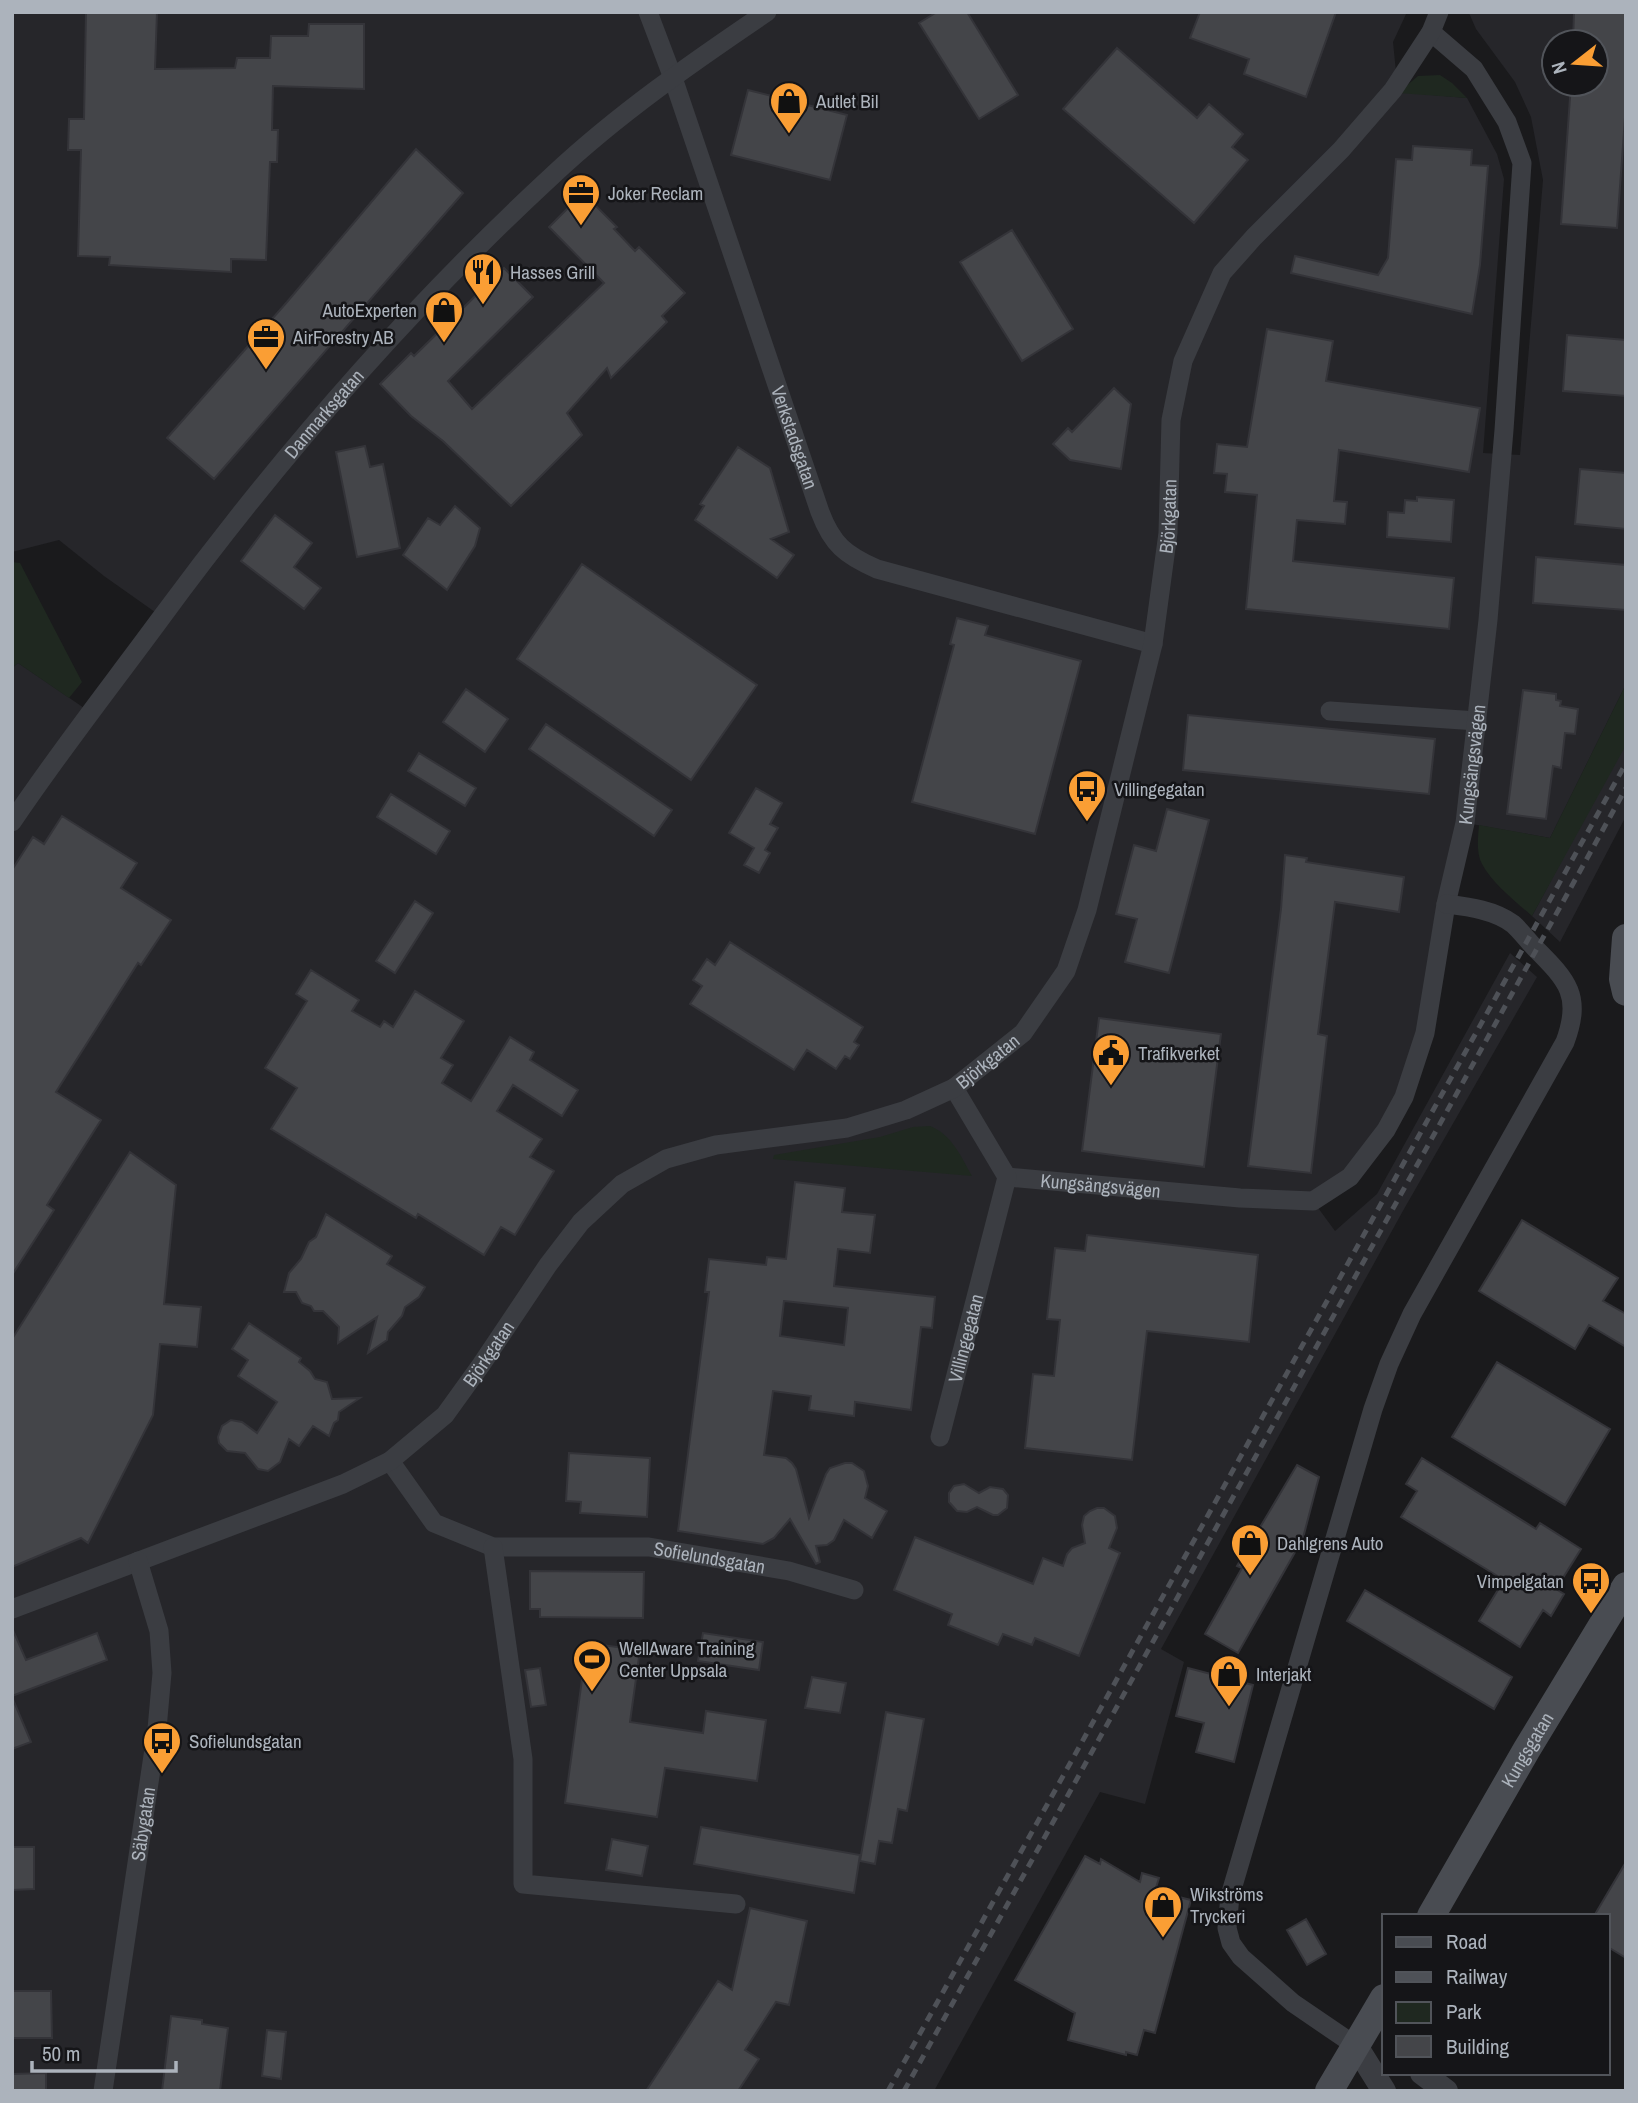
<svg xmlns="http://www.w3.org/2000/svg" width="1638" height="2103" font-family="'Archivo Narrow',sans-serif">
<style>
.built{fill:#26262a;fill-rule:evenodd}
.green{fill:#1f2820}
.building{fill:#444549;stroke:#343439;stroke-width:2;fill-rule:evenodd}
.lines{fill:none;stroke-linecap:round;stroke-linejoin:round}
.minor{stroke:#3b3d42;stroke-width:19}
.tertiary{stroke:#3b3d42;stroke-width:24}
.secondary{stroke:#494c52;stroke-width:28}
.rail{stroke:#4e5157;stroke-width:5;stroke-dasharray:9 7;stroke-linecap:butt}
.labels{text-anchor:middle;stroke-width:5;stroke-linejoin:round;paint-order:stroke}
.poi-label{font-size:19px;fill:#acb3bc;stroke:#151518;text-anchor:start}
.street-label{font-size:19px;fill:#acb3bc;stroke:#151518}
</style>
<rect width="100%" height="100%" fill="#1a1a1c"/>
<path class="built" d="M12 12H1407L1393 42 1398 92 1467 98 1497 154 1504 179 1483 453 1520 455 1543 180 1531 117 1515 82 1476 29 1469 13 1626 12V684L1550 838 1466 823 1425 1033 1386 1130 1313 1201 1335 1231 1377 1194 1510 953 1537 977 1404 1209 1161 1649 1184 1662 1145 1804 1100 1792 934 2091H12V668L18 663 90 712 162 617 104 576 59 540 12 552ZM1554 42H1596V84H1554Z
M1626 740V816L1560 942 1532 916Z"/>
<path class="green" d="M1440 75 1452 83 1467 98 1398 93 1418 76Z
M12 562 20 563 82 682 69 698 18 663 12 668Z
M1626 684V745L1532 916C1516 902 1492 883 1482 864 1476 853 1478 837 1479 825L1550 838Z
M930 1126C951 1134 961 1156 972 1176L773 1159 774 1155 880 1137 913 1127Z"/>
<path class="building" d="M86 12H157L155 69 235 68 237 58H270L271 36H308L309 24H364V89L273 86 272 130H278L277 162H270L266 260 231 259V272L109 265 110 257 78 256 81 150H68L69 119H84Z
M937 12H967L1018 95 979 119 919 23Z
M1200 12H1336L1306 97 1244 74 1249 59 1190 38Z
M1574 12H1626V104L1617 228 1561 224 1571 84H1596V42H1573Z
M1117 48 1197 118 1209 104 1243 134 1232 147 1248 160 1194 223 1063 109Z
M748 90 847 115 830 180 731 155Z
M1413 146 1472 150 1471 165 1488 166 1480 265 1472 314 1291 273 1295 256 1378 275 1388 258 1396 159 1412 160Z
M416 149 463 193 214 479 167 438 287 302Z
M583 193 617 227 614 229 635 251 639 247 685 293 662 316 667 322 611 378 607 368 567 413 582 435 511 506 443 441 411 416 380 384 411 353 414 356 504 268 533 297 448 381 472 409 604 283 549 227Z
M1012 230 1073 329 1022 361 960 262Z
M1267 329 1333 341 1326 381 1480 408 1469 472 1339 450 1334 501 1347 502 1345 524 1297 520 1293 561 1454 578 1449 629 1246 609 1257 495 1225 492 1227 474 1214 473 1217 444 1247 447Z
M1567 335 1626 340V396L1563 391Z
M1114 388 1131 404 1121 469 1070 460 1053 444 1068 428 1072 432Z
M365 446 370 467 383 464 400 548 357 557 336 452Z
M738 447 770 468 789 532 771 539 794 555 777 578 695 520 704 506 700 504Z
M1580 469 1626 473V529L1575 524Z
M1417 497 1454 500 1451 542 1387 537 1388 512 1404 513 1405 500 1417 501Z
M455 506 480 528 475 546 447 590 403 555 428 518 440 525Z
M275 515 312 543 294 567 321 588 304 609 241 561Z
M1536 557 1626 565V610L1533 603Z
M582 564 757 685 691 780 517 659Z
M957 618 988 626 985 635 1081 661 1035 834 912 802 954 645 950 644Z
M466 689 508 719 485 752 443 722Z
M1523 690 1556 694V700L1561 701 1560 706 1578 709 1575 734 1565 733 1561 768 1553 766 1546 819 1507 814Z
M1188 715 1435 739 1429 794 1183 770Z
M546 724 672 810 654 836 529 749Z
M419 753 476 788 465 806 408 771Z
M756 788 782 803 770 824 778 828 765 850 770 853 759 873 744 865 754 848 729 833Z
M391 794 450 831 436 854 377 817Z
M1167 809 1209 820 1169 973 1125 962 1137 919 1116 914 1134 845 1156 851Z
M62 816 137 863 121 888 171 920 141 965 138 963 56 1092 101 1120 47 1205 54 1210 12 1275V870L33 837 44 844Z
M1285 855 1307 858 1306 862 1404 877 1399 912 1335 902 1318 1034 1327 1036 1311 1173 1248 1166 1281 909Z
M415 901 433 913 395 973 376 961Z
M730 942 863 1027 854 1042 859 1045 850 1059 845 1056 836 1069 807 1050 794 1070 690 1004 702 986 693 980 707 959 715 965Z
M311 970 359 1000 352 1011 380 1027 384 1021 393 1027 415 991 464 1021 441 1058 453 1065 442 1083 471 1101 510 1037 534 1052 530 1060 578 1090 562 1116 513 1085 497 1111 542 1139 530 1157 554 1171 515 1235 501 1227 484 1255 418 1214 416 1218 271 1129 297 1088 265 1068 307 1001 296 994Z
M1099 1018 1221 1034 1204 1167 1082 1151Z
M130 1152 176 1185 164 1304 201 1307 197 1347 160 1344 153 1415 88 1543 81 1538 12 1567V1339Z
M795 1182 845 1188 842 1212 875 1215 870 1253 838 1249 834 1286 935 1297 932 1328 921 1327 911 1410 855 1402 854 1416 809 1410 811 1396 773 1391 764 1455 786 1458 792 1463 796 1469 809 1518 826 1474 830 1468 845 1463H852L864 1471 868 1486 865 1498 887 1511 872 1538 844 1520 834 1540 827 1545 816 1546 820 1562 816 1564 790 1519 774 1538 763 1544 678 1531 709 1292H705L709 1259 766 1265 767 1257 786 1259ZM784 1301 848 1308 844 1345 780 1336Z
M326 1214 392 1256 387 1264 425 1287 419 1297 405 1307 402 1316 388 1332 387 1340 368 1353 377 1317 338 1343 339 1327 323 1311H314L311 1306 302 1303 296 1292H284L289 1273 301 1259 309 1242 316 1237Z
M1522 1220 1618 1278 1603 1301 1626 1314V1347L1589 1325 1575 1349 1479 1291Z
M1087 1235 1258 1255 1249 1342 1147 1331 1132 1460 1025 1448 1033 1374 1054 1376 1060 1320 1047 1319 1055 1248 1085 1251Z
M249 1323 301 1358 299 1362 310 1371 315 1379 327 1382 332 1399 360 1398 339 1412 338 1420 334 1423 329 1436 313 1426 299 1446 289 1439 280 1462 268 1471 258 1469 245 1453 227 1451 219 1443 218 1437 222 1426 231 1420 242 1422 257 1433 277 1402 238 1376 248 1360 232 1349Z
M1497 1362 1610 1429 1565 1505 1452 1437Z
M569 1453 650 1458 647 1517 580 1513 581 1502 566 1501Z
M1422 1458 1536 1529 1540 1523 1581 1549 1556 1589 1564 1594 1551 1616 1543 1610 1520 1647 1479 1621 1504 1580 1401 1517 1417 1491 1406 1484Z
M1297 1465 1319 1477 1303 1538 1238 1653 1205 1634 1242 1568 1237 1566Z
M964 1484 979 1493 990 1487 1003 1489 1008 1495 1007 1508 998 1515H993L977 1507 967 1512 957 1511 949 1502V1493L954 1486Z
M1097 1508H1104L1115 1516 1117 1528 1109 1548 1120 1553 1079 1656 1035 1638 1032 1645 1003 1634 998 1645 948 1625 952 1614 894 1590 915 1537 1033 1584 1043 1558 1063 1566 1067 1554 1072 1548 1085 1543 1082 1525 1084 1516 1090 1511Z
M530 1571 644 1572 643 1618 540 1617V1609H530Z
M1365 1590 1512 1677 1494 1709 1347 1621Z
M12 1628 26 1660 97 1633 107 1660 12 1696Z
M703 1633 763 1642 759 1670 698 1661Z
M587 1643 640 1650 630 1722 703 1733 706 1711 766 1720 757 1781 665 1768 657 1817 565 1803Z
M540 1668 546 1705 531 1707 525 1670Z
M1188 1668 1253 1685 1234 1762 1196 1752 1204 1723 1176 1716Z
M812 1677 846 1683 840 1713 805 1708Z
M12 1697 31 1742 12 1749Z
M886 1712 924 1719 907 1811 898 1809 892 1843 879 1841 875 1864 860 1861Z
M701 1827 860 1855 854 1893 694 1864Z
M612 1839 648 1846 642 1876 606 1870Z
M12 1847H34V1889L12 1890Z
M1085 1856 1100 1864 1101 1859 1140 1882 1142 1873 1159 1878 1155 1891 1191 1900 1155 2033 1144 2030 1137 2055 1126 2052V2055L1068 2040 1075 2013 1015 1980Z
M1626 1862V1958L1608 1947V1916H1594Z
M750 1908 807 1921 789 2005 776 2002 745 2050 759 2059 738 2091H646L718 1981 732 1990Z
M1306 1919 1326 1954 1307 1965 1287 1930Z
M12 1991H51L52 2038H12Z
M171 2016 202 2020V2024L228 2028 220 2091H162Z
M267 2030 286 2032 281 2079 262 2076Z
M46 2073V2091H12V2074Z"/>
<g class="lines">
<g class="minor">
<path id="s1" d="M648 12 673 78 820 512C832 544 845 555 877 569L1153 644"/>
<path d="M1330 711 1477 721"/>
<path id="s2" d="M12 822C59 752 111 686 161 618 278 459 408 309 553 175 618 114 693 62 767 12"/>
<path id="s3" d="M1007 1177 1240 1198 1313 1201 1350 1177 1386 1130 1404 1097 1425 1033 1446 904 1465 823 1488 620 1504 430 1522 163 1507 122 1474 69 1431 32"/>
<path id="s4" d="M940 1437 1007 1177 954 1088"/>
<path id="s5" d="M390 1461 434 1523 493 1547H649L789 1571 854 1590"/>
<path d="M493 1547 523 1759V1884L736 1904"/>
<path id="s6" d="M12 1609 343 1484 390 1461 445 1415 481 1365 548 1265 581 1222 622 1184 666 1159 716 1145 847 1128 906 1110 954 1088 1023 1033 1066 971 1087 910 1153 644 1168 533 1171 420 1183 361 1222 273 1254 237 1341 150 1393 90 1431 32 1439 12"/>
<path d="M1356 2046 1293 2003 1241 1957 1231 1943 1227 1928 1230 1896 1373 1409 1389 1364 1412 1314 1565 1042C1582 996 1568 981 1535 948 1528 941 1521 931 1513 924 1494 910 1469 907 1446 904"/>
<path id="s7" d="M103 2091 157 1729 162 1673 159 1631 138 1561"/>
</g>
<path class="tertiary" d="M1356 2046 1384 2091
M1422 2073 1446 2091"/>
<g class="secondary">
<path d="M1626 938 1623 979 1626 992"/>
<path id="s8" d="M1431 1916 1527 1749 1626 1586"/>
<path d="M1329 2091 1384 1998"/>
</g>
<path class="rail" d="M888 2091 1626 763
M904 2091 1626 788"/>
</g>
<defs>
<symbol id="shop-pin" viewBox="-11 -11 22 30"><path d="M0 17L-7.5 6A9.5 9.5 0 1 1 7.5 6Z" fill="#fa9e34" stroke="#151518"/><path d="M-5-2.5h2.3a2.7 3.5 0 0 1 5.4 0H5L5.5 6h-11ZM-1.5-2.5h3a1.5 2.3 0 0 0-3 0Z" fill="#111"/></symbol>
<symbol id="office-pin" viewBox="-11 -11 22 30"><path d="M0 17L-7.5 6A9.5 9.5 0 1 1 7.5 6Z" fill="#fa9e34" stroke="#151518"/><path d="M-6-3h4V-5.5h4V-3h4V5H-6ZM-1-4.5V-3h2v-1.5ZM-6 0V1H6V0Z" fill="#111"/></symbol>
<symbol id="restaurant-pin" viewBox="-11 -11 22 30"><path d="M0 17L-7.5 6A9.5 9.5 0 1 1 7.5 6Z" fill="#fa9e34" stroke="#151518"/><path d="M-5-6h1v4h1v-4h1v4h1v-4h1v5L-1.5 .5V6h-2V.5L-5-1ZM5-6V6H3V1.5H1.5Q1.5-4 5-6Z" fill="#111"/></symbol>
<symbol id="bus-pin" viewBox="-11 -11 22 30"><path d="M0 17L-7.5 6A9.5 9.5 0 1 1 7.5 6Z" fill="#fa9e34" stroke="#151518"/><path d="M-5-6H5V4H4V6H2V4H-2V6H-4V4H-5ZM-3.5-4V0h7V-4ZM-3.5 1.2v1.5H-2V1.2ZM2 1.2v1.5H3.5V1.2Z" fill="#111"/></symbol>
<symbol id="civic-pin" viewBox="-11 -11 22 30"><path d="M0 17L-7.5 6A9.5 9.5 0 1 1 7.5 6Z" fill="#fa9e34" stroke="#151518"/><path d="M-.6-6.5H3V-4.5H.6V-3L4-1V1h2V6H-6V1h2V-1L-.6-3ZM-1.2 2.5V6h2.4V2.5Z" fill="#111"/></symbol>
<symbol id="stadium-pin" viewBox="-11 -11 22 30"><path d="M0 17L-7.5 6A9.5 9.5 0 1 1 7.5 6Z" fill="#fa9e34" stroke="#151518"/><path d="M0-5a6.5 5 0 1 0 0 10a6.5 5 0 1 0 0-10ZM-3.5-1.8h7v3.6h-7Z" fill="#111"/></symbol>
</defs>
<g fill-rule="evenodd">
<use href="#shop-pin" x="767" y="79" width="44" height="60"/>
<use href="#office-pin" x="559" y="171" width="44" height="60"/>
<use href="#restaurant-pin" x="461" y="250" width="44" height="60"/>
<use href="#shop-pin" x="422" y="288" width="44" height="60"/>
<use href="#office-pin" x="244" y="315" width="44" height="60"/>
<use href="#bus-pin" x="1065" y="767" width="44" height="60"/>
<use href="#civic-pin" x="1089" y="1031" width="44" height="60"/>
<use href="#shop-pin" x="1228" y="1521" width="44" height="60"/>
<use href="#bus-pin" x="1569" y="1559" width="44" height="60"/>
<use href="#stadium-pin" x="570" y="1637" width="44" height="60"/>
<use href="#shop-pin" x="1207" y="1652" width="44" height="60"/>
<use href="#bus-pin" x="140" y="1719" width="44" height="60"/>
<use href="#shop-pin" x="1141" y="1883" width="44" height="60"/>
</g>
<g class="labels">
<g class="poi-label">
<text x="816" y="108">Autlet Bil</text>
<text x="608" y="200">Joker Reclam</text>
<text x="510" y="279">Hasses Grill</text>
<text x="417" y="317" text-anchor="end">AutoExperten</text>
<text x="293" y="344">AirForestry AB</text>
<text x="1114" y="796">Villingegatan</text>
<text x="1138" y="1060">Trafikverket</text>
<text x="1277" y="1550">Dahlgrens Auto</text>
<text x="1564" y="1588" text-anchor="end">Vimpelgatan</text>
<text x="619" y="1655">WellAware Training<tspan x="619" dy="22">Center Uppsala</tspan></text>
<text x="1256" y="1681">Interjakt</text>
<text x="189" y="1748">Sofielundsgatan</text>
<text x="1190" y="1901">Wikströms<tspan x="1190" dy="22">Tryckeri</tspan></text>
</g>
<g class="street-label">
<text dy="7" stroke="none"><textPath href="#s2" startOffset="514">Danmarksgatan</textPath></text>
<text dy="7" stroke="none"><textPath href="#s1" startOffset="450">Verkstadsgatan</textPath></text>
<text dy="7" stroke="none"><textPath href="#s6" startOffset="1750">Björkgatan</textPath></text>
<text dy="7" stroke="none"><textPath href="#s3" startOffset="788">Kungsängsvägen</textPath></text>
<text dy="7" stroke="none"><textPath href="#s6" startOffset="1162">Björkgatan</textPath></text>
<text dy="7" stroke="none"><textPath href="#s3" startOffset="94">Kungsängsvägen</textPath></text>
<text dy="7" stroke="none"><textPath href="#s4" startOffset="102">Villingegatan</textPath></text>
<text dy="7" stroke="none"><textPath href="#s6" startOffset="553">Björkgatan</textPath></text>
<text dy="7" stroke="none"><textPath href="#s5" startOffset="357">Sofielundsgatan</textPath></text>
<text dy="7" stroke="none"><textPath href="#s8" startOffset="192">Kungsgatan</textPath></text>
<text dy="7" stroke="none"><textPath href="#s7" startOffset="270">Säbygatan</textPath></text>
</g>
</g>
<rect width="1638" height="2103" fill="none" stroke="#acb3bc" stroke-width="28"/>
<rect x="1382" y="1914" width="228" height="161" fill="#151518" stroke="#51545a" stroke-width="2"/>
<rect x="1396" y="1937" width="35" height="10" fill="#494c52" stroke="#51545a" stroke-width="2"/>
<text x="1446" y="1949" font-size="21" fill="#acb3bc">Road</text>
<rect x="1396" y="1972" width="35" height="10" fill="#4e5157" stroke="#51545a" stroke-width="2"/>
<text x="1446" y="1984" font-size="21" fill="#acb3bc">Railway</text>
<rect x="1396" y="2002" width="35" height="21" fill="#1f2820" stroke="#51545a" stroke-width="2"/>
<text x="1446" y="2019" font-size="21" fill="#acb3bc">Park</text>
<rect x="1396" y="2036" width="35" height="21" fill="#444549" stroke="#51545a" stroke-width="2"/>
<text x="1446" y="2054" font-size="21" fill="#acb3bc">Building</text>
<g transform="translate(1575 63) rotate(253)"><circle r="33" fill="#151518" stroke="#51545a" stroke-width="2"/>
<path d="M0-5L12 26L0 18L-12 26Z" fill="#fa9e34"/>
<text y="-10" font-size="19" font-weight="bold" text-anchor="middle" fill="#acb3bc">N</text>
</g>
<path d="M32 2061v10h144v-10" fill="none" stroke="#acb3bc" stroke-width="3.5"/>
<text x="42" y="2061" font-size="21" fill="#acb3bc" stroke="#151518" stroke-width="5" paint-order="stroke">50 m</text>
</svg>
